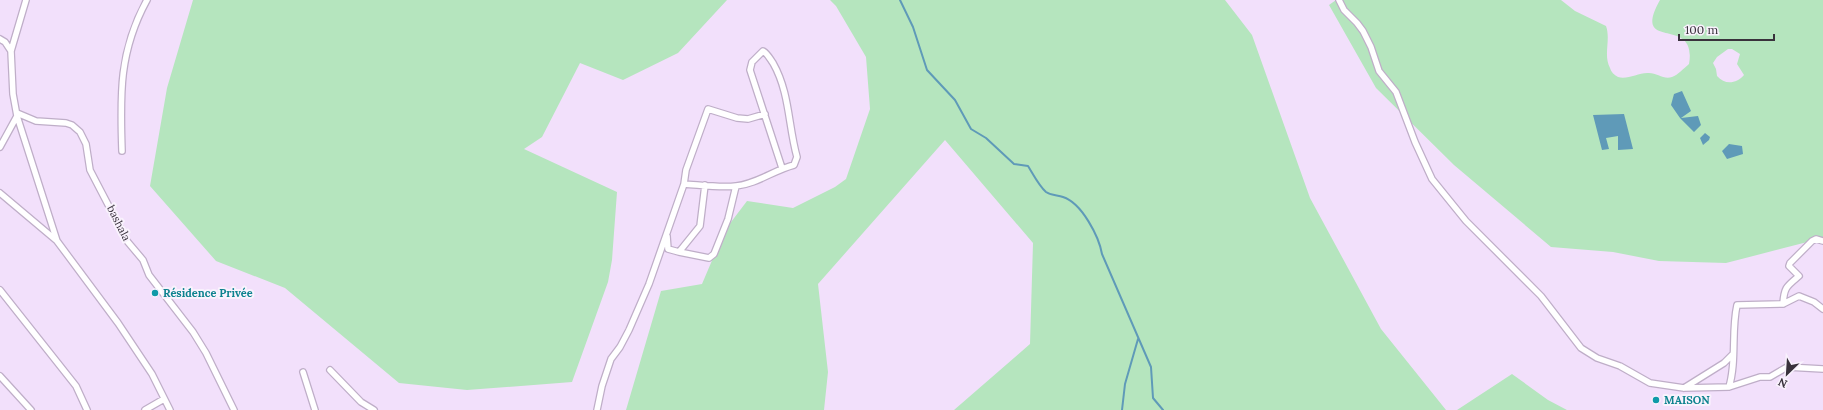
<svg xmlns="http://www.w3.org/2000/svg" width="1823" height="410" font-family="Lora,serif">
<style>
.green{fill:#b5e5be;fill-rule:evenodd}
.water{fill:#5f9ab8}
.lines{fill:none;stroke-linecap:round;stroke-linejoin:round}
.stream{stroke:#5f9ab8;stroke-width:2}
.minor-casing{stroke:#bfaec8;stroke-width:8}
.minor{stroke:#fff;stroke-width:5.5}
.culture-dot{fill:#0f9aa8;stroke:#f9f2fd;stroke-width:1.5}
.labels{text-anchor:middle;stroke-width:4;stroke-linejoin:round;paint-order:stroke}
.street-label{font-size:11px;fill:#39323c;stroke:#f9f2fd}
.culture-label{font-size:11px;font-weight:bold;fill:#0d838f;stroke:#f9f2fd;text-anchor:start}
</style>
<rect width="100%" height="100%" fill="#f2e0fb"/>
<path class="green" d="M193 0H727L678 53 623 80 580 63 542 137 524 149 617 192 612 260 608 282 572 382 467 390 399 383 285 288 216 261 150 186 167 88Z
M830 0H1225L1252 35 1310 198 1381 329 1446 410H954L1030 344 1033 243 945 140 818 284 828 372 824 410H626L661 291 702 284 725 230 747 201 793 208 835 187 846 179 870 109 866 57 836 6Z
M1336 0H1561L1575 11 1606 26C1611 40 1603 55 1610 68 1611 72 1614 75 1618 77 1628 80 1639 72 1649 73 1657 73 1664 80 1672 77 1678 75 1684 68 1689 64 1698 13 1630 54 1660 0H1823V238L1726 263 1659 261 1613 252 1551 247 1454 165 1376 88 1329 5ZM1728 49H1732L1740 54 1737 64 1744 75C1736 84 1725 85 1717 76L1716 69 1713 63 1717 57Z
M1512 374 1548 400 1567 410H1457Z"/>
<path class="water" d="M1682 91 1691 111 1681 118 1698 116 1701 125 1694 132 1680 118 1671 105 1674 94Z
M1624 114 1633 149 1618 150V136L1606 138 1609 149 1602 150 1593 115Z
M1705 133 1710 137 1709 140 1703 145 1700 138Z
M1729 144 1742 146 1743 154 1727 159 1722 151Z"/>
<g class="lines">
<path class="stream" d="M900 0 913 27 927 70 955 100 971 129 986 138 1014 164 1028 166C1033 174 1039 186 1046 192 1052 196 1057 195 1063 197 1082 203 1099 237 1102 254L1151 367 1153 398 1163 410
M1122 410 1125 384 1138 339"/>
<defs>
<path id="minor" d="M26 0 11 51 13 94 17 116 57 241 118 323 152 374 170 410
M1339 0 1344 10 1357 23 1363 31 1371 47 1379 71 1396 92 1415 142 1432 179 1466 221 1541 296 1581 348 1597 358 1620 366 1650 383 1684 388 1729 387 1760 377H1770L1787 367 1823 369
M0 39 5 42 11 51
M17 113 36 121 66 123 72 125 80 132 86 144 90 170 127 241 143 260 149 275 193 332 206 353 234 410
M0 147 17 116
M122 151C120 94 119 51 147 0
M684 184C700 185 721 188 736 186 757 184 774 170 794 165L797 157C788 125 790 93 773 63 770 59 768 54 763 51L752 62 750 70 782 168
M0 193 57 241
M667 236 668 249 679 252 700 226 705 185
M679 252 709 258 714 254 728 219 736 186
M0 290 76 386 87 410
M1783 304C1784 287 1787 286 1799 276L1789 266 1790 263 1812 241 1816 239 1823 241
M330 370 361 402 374 410
M303 372 315 410
M0 376 31 410
M1729 387C1737 361 1731 332 1737 305L1783 304 1799 296 1814 302 1823 309
M1684 388 1724 363 1732 355
M145 410 164 399
M597 410 602 386 611 359 620 347 629 330 649 284 684 184 686 170 708 109 737 118 748 119 765 114"/>
</defs>
<use href="#minor" class="minor-casing"/>
<use href="#minor" class="minor"/>
</g>
<g class="culture-dot">
<circle cx="155" cy="293" r="4"/>
<circle cx="1656" cy="400" r="4"/>
</g>
<g class="labels">
<g class="street-label">
<text transform="translate(119 223) rotate(63)" y="4">bashala</text>
</g>
<g class="culture-label">
<text x="163" y="297">Résidence Privée</text>
<text x="1664" y="404">MAISON</text>
</g>
</g>
<g transform="translate(1787 374) rotate(205)" stroke="#f9f2fd" stroke-width="3" paint-order="stroke">
<path d="M0-3L7 15L0 10L-7 15Z" fill="#39323c"/>
<text y="-6" font-size="11" font-weight="bold" text-anchor="middle" fill="#39323c">N</text>
</g>
<path d="M1679 34v6h95v-6" fill="none" stroke="#39323c" stroke-width="2"/>
<text x="1685" y="34" font-size="12" fill="#39323c" stroke="#f9f2fd" stroke-width="3" paint-order="stroke">100 m</text>
</svg>
